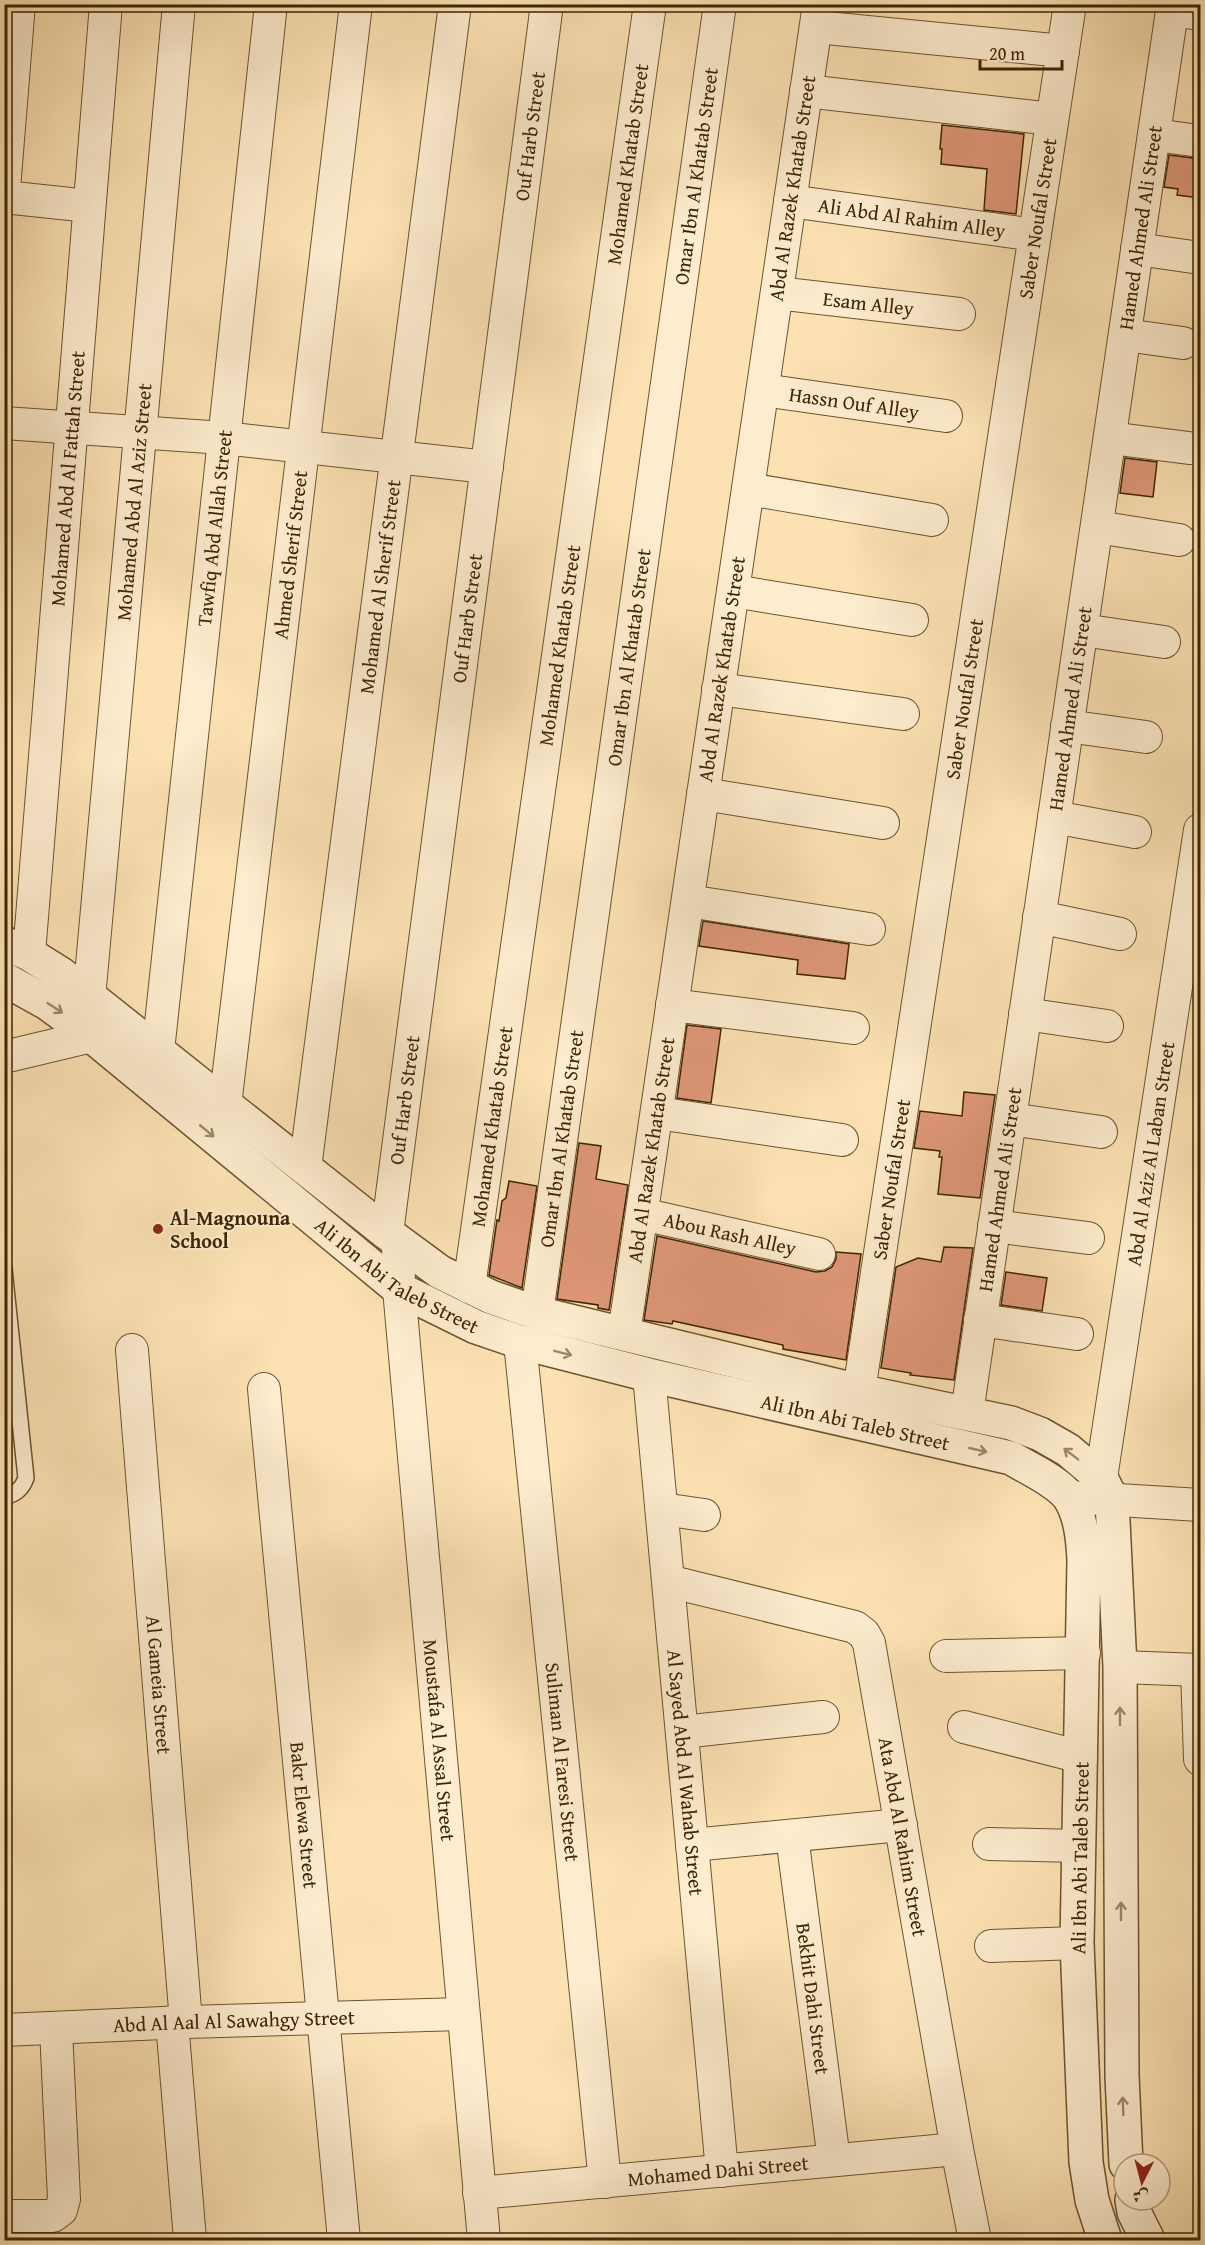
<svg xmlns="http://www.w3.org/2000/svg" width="1205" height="2245" font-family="'Gentium Book Plus',Amiri,serif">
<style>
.building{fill:#e09879;stroke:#3d2503;stroke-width:1.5}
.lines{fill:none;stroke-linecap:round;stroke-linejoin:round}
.service-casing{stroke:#6d542f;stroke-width:18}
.minor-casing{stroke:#6d542f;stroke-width:34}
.tertiary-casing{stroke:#6d542f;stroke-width:36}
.service{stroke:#fdecce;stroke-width:15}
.minor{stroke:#fdecce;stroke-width:32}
.tertiary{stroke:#fdecce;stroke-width:33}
.oneway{stroke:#9d8868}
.poi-dot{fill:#8f2418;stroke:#fdecce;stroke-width:2}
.labels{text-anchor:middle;stroke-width:4.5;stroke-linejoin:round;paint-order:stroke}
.street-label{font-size:20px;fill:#3d2503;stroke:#fdecce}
.poi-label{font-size:20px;font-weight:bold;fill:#3d2503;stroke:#fdecce;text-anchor:start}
</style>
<rect width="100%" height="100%" fill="#fce2b3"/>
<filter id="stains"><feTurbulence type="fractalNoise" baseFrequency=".00333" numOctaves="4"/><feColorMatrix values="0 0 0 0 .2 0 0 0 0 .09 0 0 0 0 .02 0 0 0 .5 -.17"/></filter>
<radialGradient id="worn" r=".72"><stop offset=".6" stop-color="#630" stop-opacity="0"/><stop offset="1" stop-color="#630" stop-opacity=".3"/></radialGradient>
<path class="building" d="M942 125 1024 134 1016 214 984 210 987 169 941 164 942 149H940Z
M1169 155 1200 159V198L1177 195 1178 189 1164 187Z
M1125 458 1157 462 1153 497 1120 493Z
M703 921 849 944 845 979 797 974 798 960 699 946Z
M687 1025 721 1029 711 1103 677 1098Z
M964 1092 995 1095 980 1198 938 1194 942 1157H939L940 1151 914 1148 920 1111 962 1116Z
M579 1143 601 1146 596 1179 628 1185 609 1310 598 1308V1305L557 1299Z
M509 1181 537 1186 522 1288 489 1275 497 1220 499 1221 502 1201 506 1198Z
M657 1236 816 1272 825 1271 832 1267 836 1259V1252L861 1254 846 1360 783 1349V1345L673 1321 672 1324 644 1320Z
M944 1247 973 1248 954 1380 910 1375 911 1373 881 1368 896 1267 918 1258 941 1262Z
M1006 1272 1047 1278 1042 1311 1001 1305Z"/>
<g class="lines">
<defs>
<path id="service" d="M4 1269 26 1478C22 1489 16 1494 4 1497"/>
<g id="minor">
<path d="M1172 10 1200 14"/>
<path d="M816 27 1063 51"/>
<path d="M806 91 1052 119"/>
<path d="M1154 135 1200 141"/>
<path d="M4 189 19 4"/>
<path d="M4 197 89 206"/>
<path id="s1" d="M790 201 1035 235"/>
<path d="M1137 249 1200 258"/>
<path id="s2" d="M777 293 959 314"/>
<path d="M1125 335 1183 343"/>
<path id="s3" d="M763 390 946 416"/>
<path d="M4 423 224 438 487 467"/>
<path d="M1110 438 1189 448"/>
<path d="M748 489 932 520"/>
<path d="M1097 527 1179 540"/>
<path d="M733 591 912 620"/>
<path d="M1082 630 1164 642"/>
<path d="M718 689 903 714"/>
<path d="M1067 726 1146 737"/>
<path d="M703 794 883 823"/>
<path d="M1054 817 1135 832"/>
<path d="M688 901 869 929"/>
<path d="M1039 917 1120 934"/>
<path id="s4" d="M29 954 106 4"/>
<path id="s5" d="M89 998 179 4"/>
<path d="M672 1005 853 1028"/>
<path d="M1025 1014 1107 1026"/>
<path id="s6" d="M158 1051 271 4"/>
<path d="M4 1057 92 1036"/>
<path id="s7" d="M225 1105 356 4"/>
<path d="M657 1113 842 1140"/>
<path d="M1010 1119 1101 1132"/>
<path id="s8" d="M305 1168 455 4"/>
<path id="s9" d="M642 1214 819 1254"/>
<path d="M994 1226 1088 1238"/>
<path id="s10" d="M387 1233 547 4"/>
<path id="s11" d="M398 1241 399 1289 484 2240"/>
<path id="s12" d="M469 1287 650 4"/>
<path id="s13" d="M537 1313 720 4"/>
<path d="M980 1320 1077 1334"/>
<path id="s14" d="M624 1334 819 4"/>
<path id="s15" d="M520 1342 605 2182"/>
<path id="s16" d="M132 1350 186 2022"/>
<path id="s17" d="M649 1375 722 2171"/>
<path id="s18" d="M264 1389 344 2240"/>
<path id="s19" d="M859 1391 1070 4"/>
<path id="s20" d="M967 1413 1173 4"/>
<path id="s21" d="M1101 1478 1200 830"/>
<path d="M1069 1497 1200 1505"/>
<path d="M662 1509 704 1515"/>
<path id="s22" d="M668 1581 855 1627 864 1634 869 1643 957 2149 975 2240"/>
<path d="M946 1656 1084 1653"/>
<path d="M1120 1667 1200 1670"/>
<path d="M1197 1670 1200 1759"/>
<path d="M964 1727 1081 1757"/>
<path d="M682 1732 823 1717"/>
<path id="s23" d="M792 1836 834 2160"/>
<path d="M989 1844 1079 1846"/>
<path d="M692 1845 901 1825"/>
<path d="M991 1946 1077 1943"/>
<path d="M172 2022 190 2240"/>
<path id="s24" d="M4 2030 186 2022 462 2014"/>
<path id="s25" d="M479 2193 957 2149"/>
<path d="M4 2216H53L61 2210 64 2199 56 2029"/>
</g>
<g id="tertiary">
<path d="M4 943 29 954 61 974 387 1233 440 1272 491 1297 537 1313 859 1391 1011 1423 1040 1434 1068 1450 1101 1478 1112 1500 1120 1667 1122 2076 1126 2164"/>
<path id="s26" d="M4 979 47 1003 92 1036 399 1289 476 1327 520 1342 649 1375 1011 1458C1028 1468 1057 1481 1069 1497 1081 1515 1083 1540 1084 1560L1077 1943 1086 2162 1092 2200 1105 2240"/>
<path d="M1132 2200 1134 2212 1148 2240"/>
</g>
</defs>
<use href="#service" class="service-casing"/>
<use href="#minor" class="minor-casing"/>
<use href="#tertiary" class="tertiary-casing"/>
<use href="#service" class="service"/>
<use href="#minor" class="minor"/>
<use href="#tertiary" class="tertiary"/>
</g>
<defs><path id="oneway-shaft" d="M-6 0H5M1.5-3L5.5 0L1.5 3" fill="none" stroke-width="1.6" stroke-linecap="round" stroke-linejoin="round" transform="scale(1.5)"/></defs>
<g class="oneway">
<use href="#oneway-shaft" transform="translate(55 1008) rotate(33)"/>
<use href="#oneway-shaft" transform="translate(207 1131) rotate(40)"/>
<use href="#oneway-shaft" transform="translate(563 1353) rotate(14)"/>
<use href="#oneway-shaft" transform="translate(978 1450) rotate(13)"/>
<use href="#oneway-shaft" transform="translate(1071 1454) rotate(-143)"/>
<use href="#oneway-shaft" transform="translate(1120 1716) rotate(-90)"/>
<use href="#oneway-shaft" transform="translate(1121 1911) rotate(-90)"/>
<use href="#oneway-shaft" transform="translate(1123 2106) rotate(-92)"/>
</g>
<circle class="poi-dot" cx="158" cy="1229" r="6"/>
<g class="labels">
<g class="street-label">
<text dy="7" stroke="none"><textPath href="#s10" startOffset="1106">Ouf Harb Street</textPath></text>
<text dy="7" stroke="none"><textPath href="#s12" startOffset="1134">Mohamed Khatab Street</textPath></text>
<text dy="7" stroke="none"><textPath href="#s13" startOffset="1148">Omar Ibn Al Khatab Street</textPath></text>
<text dy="7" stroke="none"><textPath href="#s14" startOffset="1158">Abd Al Razek Khatab Street</textPath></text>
<text dy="7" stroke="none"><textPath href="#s19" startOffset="1186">Saber Noufal Street</textPath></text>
<text dy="7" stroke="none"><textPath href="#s1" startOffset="123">Ali Abd Al Rahim Alley</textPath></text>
<text dy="7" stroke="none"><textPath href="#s20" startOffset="1198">Hamed Ahmed Ali Street</textPath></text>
<text dy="7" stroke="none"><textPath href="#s2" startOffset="92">Esam Alley</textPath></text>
<text dy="7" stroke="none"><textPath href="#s3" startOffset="92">Hassn Ouf Alley</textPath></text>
<text dy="7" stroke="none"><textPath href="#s4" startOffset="477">Mohamed Abd Al Fattah Street</textPath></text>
<text dy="7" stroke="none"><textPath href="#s5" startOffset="498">Mohamed Abd Al Aziz Street</textPath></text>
<text dy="7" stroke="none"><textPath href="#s6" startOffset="526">Tawfiq Abd Allah Street</textPath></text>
<text dy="7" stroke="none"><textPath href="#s7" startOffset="554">Ahmed Sherif Street</textPath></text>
<text dy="7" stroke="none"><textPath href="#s8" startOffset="586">Mohamed Al Sherif Street</textPath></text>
<text dy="7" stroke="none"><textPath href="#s10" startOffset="620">Ouf Harb Street</textPath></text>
<text dy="7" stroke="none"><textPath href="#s12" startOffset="648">Mohamed Khatab Street</textPath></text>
<text dy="7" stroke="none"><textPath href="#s13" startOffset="662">Omar Ibn Al Khatab Street</textPath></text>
<text dy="7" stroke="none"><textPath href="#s14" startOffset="672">Abd Al Razek Khatab Street</textPath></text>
<text dy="7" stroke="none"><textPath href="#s19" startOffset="700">Saber Noufal Street</textPath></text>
<text dy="7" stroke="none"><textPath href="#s20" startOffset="712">Hamed Ahmed Ali Street</textPath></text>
<text dy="7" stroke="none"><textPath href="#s10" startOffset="134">Ouf Harb Street</textPath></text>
<text dy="7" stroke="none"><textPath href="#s12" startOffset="162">Mohamed Khatab Street</textPath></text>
<text dy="7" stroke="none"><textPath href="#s13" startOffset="176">Omar Ibn Al Khatab Street</textPath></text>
<text dy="7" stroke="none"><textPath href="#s14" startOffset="186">Abd Al Razek Khatab Street</textPath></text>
<text dy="7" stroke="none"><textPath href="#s21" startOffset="328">Abd Al Aziz Al Laban Street</textPath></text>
<text dy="7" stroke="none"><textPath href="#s19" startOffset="214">Saber Noufal Street</textPath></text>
<text dy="7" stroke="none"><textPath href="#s20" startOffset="226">Hamed Ahmed Ali Street</textPath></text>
<text dy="7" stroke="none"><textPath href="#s9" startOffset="90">Abou Rash Alley</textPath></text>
<text dy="7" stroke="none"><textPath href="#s26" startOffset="494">Ali Ibn Abi Taleb Street</textPath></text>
<text dy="7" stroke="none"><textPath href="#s26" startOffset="980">Ali Ibn Abi Taleb Street</textPath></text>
<text dy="7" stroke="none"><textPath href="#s16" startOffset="336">Al Gameia Street</textPath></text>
<text dy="7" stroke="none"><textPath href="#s11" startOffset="501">Moustafa Al Assal Street</textPath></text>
<text dy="7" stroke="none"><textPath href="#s15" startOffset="422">Suliman Al Faresi Street</textPath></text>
<text dy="7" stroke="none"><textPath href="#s17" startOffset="399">Al Sayed Abd Al Wahab Street</textPath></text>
<text dy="7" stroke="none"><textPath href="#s18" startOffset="428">Bakr Elewa Street</textPath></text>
<text dy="7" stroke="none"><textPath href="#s22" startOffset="411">Ata Abd Al Rahim Street</textPath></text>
<text transform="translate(1080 1858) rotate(-89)" y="7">Ali Ibn Abi Taleb Street</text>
<text dy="7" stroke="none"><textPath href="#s23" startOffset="164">Bekhit Dahi Street</textPath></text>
<text dy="7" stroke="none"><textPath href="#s24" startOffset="230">Abd Al Aal Al Sawahgy Street</textPath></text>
<text dy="7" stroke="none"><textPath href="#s25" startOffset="240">Mohamed Dahi Street</textPath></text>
</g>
<g class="poi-label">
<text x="170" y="1225">Al-Magnouna<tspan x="170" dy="23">School</tspan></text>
</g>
</g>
<rect width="1205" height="2245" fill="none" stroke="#fce2b3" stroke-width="24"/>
<rect x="6" y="6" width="1193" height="2233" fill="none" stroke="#3d2503" stroke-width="3"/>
<rect x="12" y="12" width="1181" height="2221" fill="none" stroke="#3d2503" stroke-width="1.5"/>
<g transform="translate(1142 2182) rotate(186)"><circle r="28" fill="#fdecce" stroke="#b09c7d" stroke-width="1.5"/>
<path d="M0-4.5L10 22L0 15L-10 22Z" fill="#8f2418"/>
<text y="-9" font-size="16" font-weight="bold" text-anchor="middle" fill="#3d2503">ش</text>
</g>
<path d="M980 60v9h82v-9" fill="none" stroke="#3d2503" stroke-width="3"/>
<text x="989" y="60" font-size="18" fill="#3d2503" stroke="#fdecce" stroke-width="4.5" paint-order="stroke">20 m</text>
<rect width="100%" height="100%" filter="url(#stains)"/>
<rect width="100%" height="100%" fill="url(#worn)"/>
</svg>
